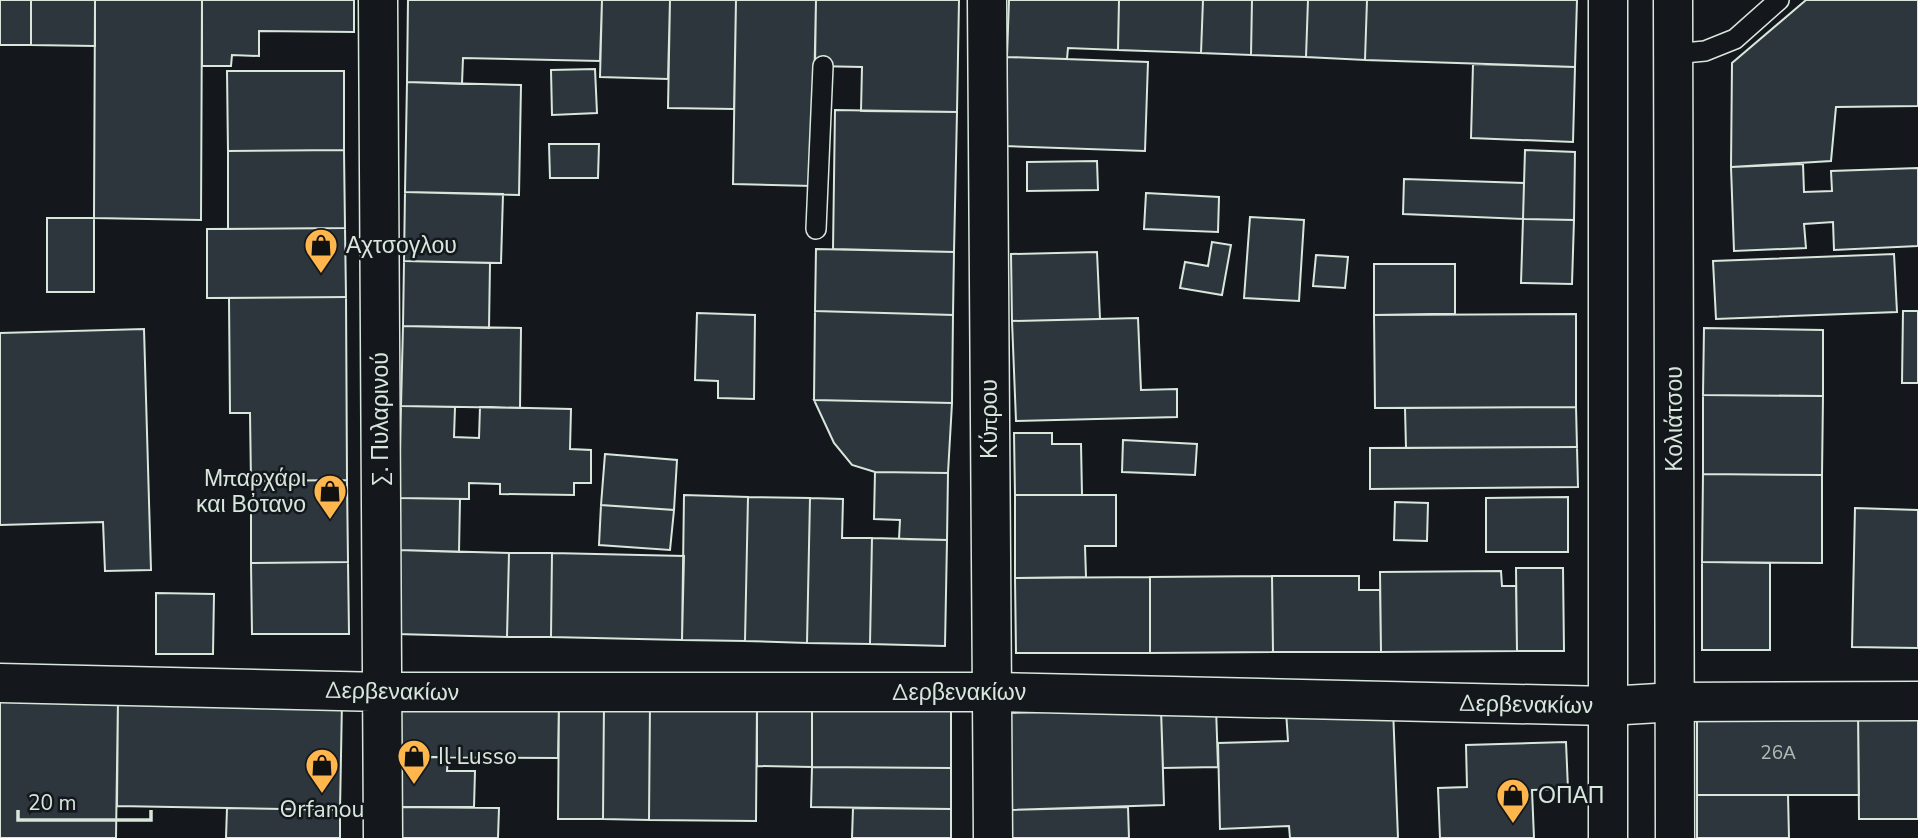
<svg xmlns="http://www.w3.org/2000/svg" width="1918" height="838" font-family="'Nunito Sans',sans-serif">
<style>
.building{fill:#2c363c;stroke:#d8e6dc;stroke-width:2}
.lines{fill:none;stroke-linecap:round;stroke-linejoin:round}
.lane-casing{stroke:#d8e6dc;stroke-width:22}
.street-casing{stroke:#d8e6dc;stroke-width:41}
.secondary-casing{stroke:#d8e6dc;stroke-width:41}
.lane{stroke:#14181c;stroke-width:19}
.street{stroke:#14181c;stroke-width:38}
.secondary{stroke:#14181c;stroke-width:38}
.labels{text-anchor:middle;stroke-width:5;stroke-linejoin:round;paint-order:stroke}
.number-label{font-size:19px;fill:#adbab4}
.poi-label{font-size:23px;fill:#d8e6dc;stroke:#14181c;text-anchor:start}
.street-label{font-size:23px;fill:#d8e6dc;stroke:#14181c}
</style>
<rect width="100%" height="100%" fill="#14181c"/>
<path class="building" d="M0 0H31V45H0Z
M31 0H95V46L31 45Z
M95 0H202L201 220 94 218Z
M202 0H354V32L259 31V56L232 55 231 66H202Z
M408 0H602L600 61 463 58 462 84 407 82Z
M602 0H670L668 79 600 77Z
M670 0H736L734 109 668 108Z
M736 0H816L812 186 733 184Z
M816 0H959L957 112 861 111 862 67 815 66Z
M1009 0H1119L1118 50 1068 48 1067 59 1007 57Z
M1119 0H1203L1201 53 1118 50Z
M1203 0H1252L1251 55 1201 53Z
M1252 0H1308L1306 57 1251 55Z
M1308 0H1367L1365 60 1306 57Z
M1367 0H1577L1575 67 1365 60Z
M1806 0H1918V106L1836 107 1831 161 1731 167 1732 63Z
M1007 57 1148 62 1145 151 1004 146Z
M1473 64 1575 67 1573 142 1471 138Z
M595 69 597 113 552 115 551 70Z
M227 71H344V150L228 151Z
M407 82 521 85 519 195 405 192Z
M835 110 957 112 954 252 833 249Z
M549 144H599L598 178H550Z
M344 150 345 228 228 229V151Z
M1525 150 1575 152 1574 220 1523 219Z
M1097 161 1098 190 1027 191V162Z
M1803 164 1804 192 1832 191 1831 171 1918 168V246L1834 250 1833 222 1804 224 1806 248 1734 251 1731 167Z
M1404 179 1524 183 1523 219 1403 214Z
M405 192 503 194 501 263 404 261Z
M1146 193 1219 197 1218 232 1144 229Z
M1250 217 1304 220 1299 301 1244 298Z
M47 218H94V292H47Z
M1523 219 1574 220 1572 284 1521 283Z
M345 228 346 297 207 298V229Z
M1212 242 1231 245 1222 295 1180 288 1185 262 1208 266Z
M816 249 954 252 953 315 815 311Z
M1097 252 1100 319 1012 321 1011 254Z
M1894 254 1897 312 1716 319 1713 261Z
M1316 255 1348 257 1345 288 1313 286Z
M404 261 490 263 489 328 403 326Z
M1374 264H1455V314L1374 315Z
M346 297 347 480 251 481 250 413H230L229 298Z
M815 311 953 315 952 403 814 400Z
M1903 311H1918V383H1902Z
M697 313 755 315 754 399 718 398V381L695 380Z
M1576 314V407L1375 408 1374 315Z
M1138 318 1141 390 1177 389V417L1016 421 1012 321Z
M403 326 521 328 520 408 401 406Z
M1704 328 1823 330V396L1703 395Z
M144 329 151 570 105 571 103 522 0 525V333Z
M1703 395 1823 396 1822 475 1703 474Z
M814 400 952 403 948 473 875 472 852 465 834 443Z
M401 406 455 407 454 437 479 438 480 407 571 409 570 449 591 450V483H574V495L500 494V484L469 483V499L399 498Z
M1576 407 1577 447 1406 448 1405 408Z
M1014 433H1052V444H1081L1082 495H1015Z
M1123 440 1197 444 1195 475 1122 472Z
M1577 447 1578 487 1370 489V448Z
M605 454 677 460 674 510 601 505Z
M875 472 948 473 947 540 899 539 900 520 874 519Z
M1703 474 1822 475V563L1702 562Z
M347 480 348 562 251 563V481Z
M684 495 748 497 745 641 682 640Z
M1015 495H1116V546H1085L1086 577 1015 578Z
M748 497 810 498 807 643 745 641Z
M1568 497V552H1486V498Z
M399 498 460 499 459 552 399 550Z
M810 498 843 499 842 538H872L870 644 807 643Z
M1395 502 1428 503 1427 541 1394 540Z
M601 505 674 510 670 550 599 545Z
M1855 508 1918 510V648L1852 647Z
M872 538 947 540 945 646 870 644Z
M399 550 509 553 507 637 397 634Z
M509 553H552L551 637H507Z
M552 553 684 556 682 640 551 637Z
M348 562 349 634H252L251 563Z
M1702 562 1770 563V650H1702Z
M1516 568H1563L1564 651H1517Z
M1501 571 1502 586H1516L1517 651 1381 652 1380 572Z
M1272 576H1359V590H1380L1381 652H1273Z
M1272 576 1273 652 1150 653V577Z
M1150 577V653H1016L1015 578Z
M156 593 214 594 213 654H156Z
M0 696 118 698 116 838H0Z
M118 698 342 701 340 810 117 806Z
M398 699 559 701 558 758 398 757Z
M559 701 604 702 603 819H558Z
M604 702H650L649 820 603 819Z
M650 702 757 704 756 821 649 820Z
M757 704H812V767L757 766Z
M812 704 951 706V768L812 767Z
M1216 707 1218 767 1163 768 1161 709Z
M1393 708 1398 838H1290L1289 826 1220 829 1218 743 1288 741 1286 711Z
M1161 709 1164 805 1011 810 1008 713Z
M1697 710H1858L1859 795H1697Z
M1858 710H1918V819H1859Z
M1566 742 1568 789 1532 790 1534 838H1440L1438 788 1467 787 1466 745Z
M398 757H448L447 771H475L474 807H397Z
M812 767 951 768V809L811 807Z
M1697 795H1788L1789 838H1697Z
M397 807 499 808 498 838H397Z
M1128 807 1129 838H1012L1011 810Z
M227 808 340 810V838H226Z
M853 808 951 809V838H852Z"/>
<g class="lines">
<defs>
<path id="lane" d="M1673 54 1705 51 1735 39 1779 0
M816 229 823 66"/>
<path id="street" d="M378 0 383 838
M0 683 382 692H991L1608 706 1675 702 1918 701"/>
<path id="secondary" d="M987 0 993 838
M1673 0 1675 838
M1608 838V0"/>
</defs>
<use href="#lane" class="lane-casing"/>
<use href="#street" class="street-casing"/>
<use href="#secondary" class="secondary-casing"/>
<use href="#lane" class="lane"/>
<use href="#street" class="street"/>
<use href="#secondary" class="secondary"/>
</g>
<defs>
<symbol id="shop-pin" viewBox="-11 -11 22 30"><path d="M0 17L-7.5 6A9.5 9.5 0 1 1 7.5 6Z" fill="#ffb74d" stroke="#14181c"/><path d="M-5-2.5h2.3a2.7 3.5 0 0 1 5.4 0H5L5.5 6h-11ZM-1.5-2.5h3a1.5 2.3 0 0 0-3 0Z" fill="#111"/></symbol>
</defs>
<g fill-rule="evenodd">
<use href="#shop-pin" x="302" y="226" width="38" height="52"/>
<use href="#shop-pin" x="311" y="472" width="38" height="52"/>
<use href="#shop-pin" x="395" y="737" width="38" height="52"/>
<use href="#shop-pin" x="303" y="746" width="38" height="52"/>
<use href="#shop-pin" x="1494" y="776" width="38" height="52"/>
</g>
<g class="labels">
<g class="number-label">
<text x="1778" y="759">26Α</text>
</g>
<g class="poi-label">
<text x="346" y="253">Αχτσογλου</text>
<text x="306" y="486" text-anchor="end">Μπαρχάρι<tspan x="306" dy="26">και Βὀτανο</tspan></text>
<text x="438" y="764">Il Lusso</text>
<text x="1538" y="803">ΟΠΑΠ</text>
<text x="322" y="817" text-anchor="middle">Orfanou</text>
</g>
<g class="street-label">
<text transform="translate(380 419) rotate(-90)" y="8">Σ. Πυλαρινού</text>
<text transform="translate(989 419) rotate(-90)" y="8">Κύπρου</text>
<text transform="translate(1674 419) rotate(-90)" y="8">Κολιάτσου</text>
<text transform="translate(392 691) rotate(1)" y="8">Δερβενακίων</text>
<text x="959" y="700">Δερβενακίων</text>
<text transform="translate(1526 704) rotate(1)" y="8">Δερβενακίων</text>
</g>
</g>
<path d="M18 810v10h133v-10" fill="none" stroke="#d8e6dc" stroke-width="3.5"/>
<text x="28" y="810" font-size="21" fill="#d8e6dc" stroke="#14181c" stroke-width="5" paint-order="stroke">20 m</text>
</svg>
